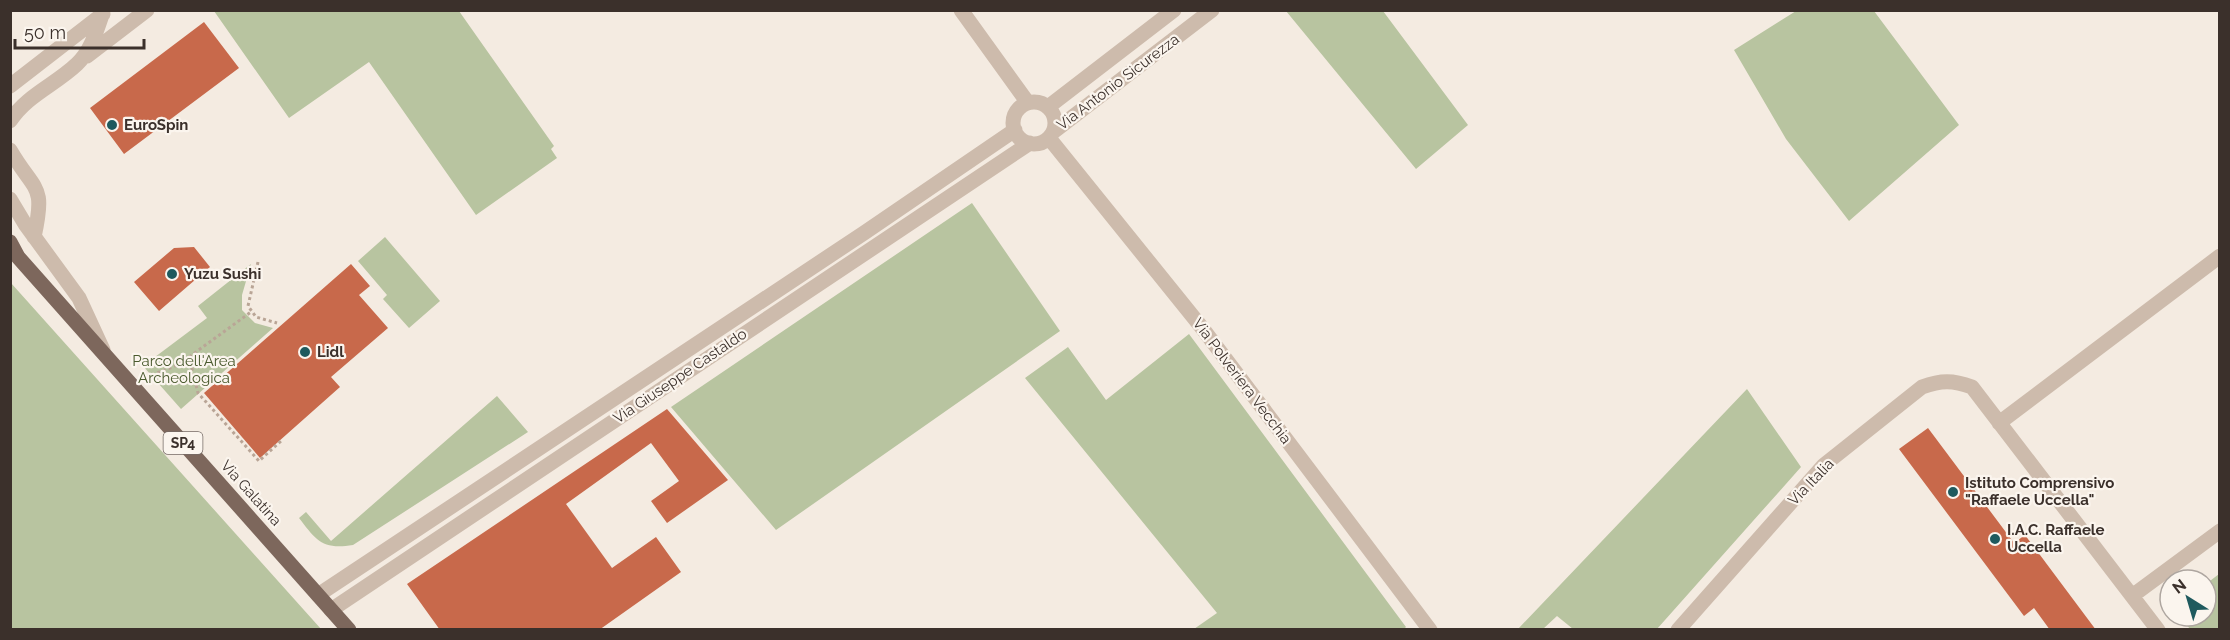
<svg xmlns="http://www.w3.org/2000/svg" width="2230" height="640" font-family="Raleway,sans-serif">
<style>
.green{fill:#b8c4a0}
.building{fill:#c8694b}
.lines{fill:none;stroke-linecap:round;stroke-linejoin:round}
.path{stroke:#b9a596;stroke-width:3;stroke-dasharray:3 3;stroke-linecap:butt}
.minor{stroke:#cdbbac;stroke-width:15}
.major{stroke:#7d675c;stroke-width:15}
.poi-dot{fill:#1f5a5e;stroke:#fbf5ee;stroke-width:2}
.labels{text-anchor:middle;stroke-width:4.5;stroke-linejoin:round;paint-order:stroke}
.shield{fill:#fbf5ee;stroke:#756b66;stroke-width:1.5}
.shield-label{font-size:14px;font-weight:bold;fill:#3b302b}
.street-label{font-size:15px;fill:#3b302b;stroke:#fbf5ee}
.poi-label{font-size:15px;font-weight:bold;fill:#3b302b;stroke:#fbf5ee;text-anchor:start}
.park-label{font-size:15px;fill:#4a5a2e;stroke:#fbf5ee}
</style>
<rect width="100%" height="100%" fill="#f4ebe1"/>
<path class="green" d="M370 11H459L554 146 551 149 557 158 476 215 369 62 289 118 214 11Z
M1286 11H1383L1468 125 1416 169Z
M1796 11H1874L1959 125 1849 221 1786 139 1734 50Z
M972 203 1060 331 776 530 671 407Z
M385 237 440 301 409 328 383 299 387 295 358 261Z
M251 264 242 295V310L255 323 273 328 181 409 143 366 207 318 198 306Z
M10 283H11L321 629H11Z
M1189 334 1406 627 1403 630 1194 629 1217 613 1025 378 1068 347 1106 400Z
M1747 389 1801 467 1657 629H1573L1557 616 1543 629H1518Z
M497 396 528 432 353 545C322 550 316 540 299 518L306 512 331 541Z
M2219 574V629H2190L2179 616H2206V584Z"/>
<path class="building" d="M204 22 239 68 124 154 90 108Z
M194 247 210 267 159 311 134 282 174 248Z
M351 264 370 286 359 295 388 328 331 377 340 387 260 458 204 393Z
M667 409 728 480 667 523 651 501 679 481 651 443 566 504 612 568 656 537 681 572 599 630H440L407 584Z
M1928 428 2014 543 2025 535 2096 630H2050L2034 608 2024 616 1899 449Z"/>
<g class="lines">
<path class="path" d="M258 262 248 306 256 317 277 323
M189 356 198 393 259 461 281 441
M146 377 178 365 251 312"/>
<path class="minor" d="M961 10 1028 103
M87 56 147 10
M10 86 103 14
M1013 123a21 21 0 1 1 42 0a21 21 0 1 1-42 0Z
M1048 107 1174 10
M10 121C27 95 55 85 77 64 91 51 96 32 102 15
M1053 132 1212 10
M1049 138 1203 329 1430 630
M10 150C35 193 46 183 34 237
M10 199 25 224 79 298 103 350
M1999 423 2220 256
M318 595 864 233 1015 130
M2132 596 2220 531
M331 610 1030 143
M1678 630 1824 465 1922 387C1941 380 1953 380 1972 387L2158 630"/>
<path class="major" d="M10 242 18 257 349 630"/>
</g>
<g class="poi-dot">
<circle cx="112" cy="125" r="6"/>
<circle cx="172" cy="274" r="6"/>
<circle cx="305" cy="352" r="6"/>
<circle cx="1953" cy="492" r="6"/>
<circle cx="1995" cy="539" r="6"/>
</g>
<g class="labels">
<rect class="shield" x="163.5" y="432" width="39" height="22" rx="4.5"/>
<g class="shield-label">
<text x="183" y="448">SP4</text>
</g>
<g class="street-label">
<text transform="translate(1118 82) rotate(-37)" y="5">Via Antonio Sicurezza</text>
<text transform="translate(680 376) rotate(-34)" y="5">Via Giuseppe Castaldo</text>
<text transform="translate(1242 381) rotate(53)" y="5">Via Polveriera Vecchia</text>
<text transform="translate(1811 482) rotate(-46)" y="5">Via Italia</text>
<text transform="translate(251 493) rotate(48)" y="5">Via Galatina</text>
</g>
<g class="poi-label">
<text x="124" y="130">EuroSpin</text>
<text x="184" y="279">Yuzu Sushi</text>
<text x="317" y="357">Lidl</text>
<text x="1965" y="488">Istituto Comprensivo<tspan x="1965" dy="17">"Raffaele Uccella"</tspan></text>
<text x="2007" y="535">I.A.C. Raffaele<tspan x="2007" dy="17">Uccella</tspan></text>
</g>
<g class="park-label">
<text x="184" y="366">Parco dell'Area<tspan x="184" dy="17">Archeologica</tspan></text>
</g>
</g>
<rect width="2230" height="640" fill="none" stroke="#3b302b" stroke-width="24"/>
<g transform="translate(2188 598) rotate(323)"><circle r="28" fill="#fbf5ee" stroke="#aea6a0" stroke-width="1.5"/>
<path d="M0-4.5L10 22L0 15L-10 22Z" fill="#1f5a5e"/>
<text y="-9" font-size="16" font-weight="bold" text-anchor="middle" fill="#3b302b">N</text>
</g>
<path d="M15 39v9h129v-9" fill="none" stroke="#3b302b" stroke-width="3"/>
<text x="24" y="39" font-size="18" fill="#3b302b" stroke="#fbf5ee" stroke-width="4.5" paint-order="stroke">50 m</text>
</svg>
